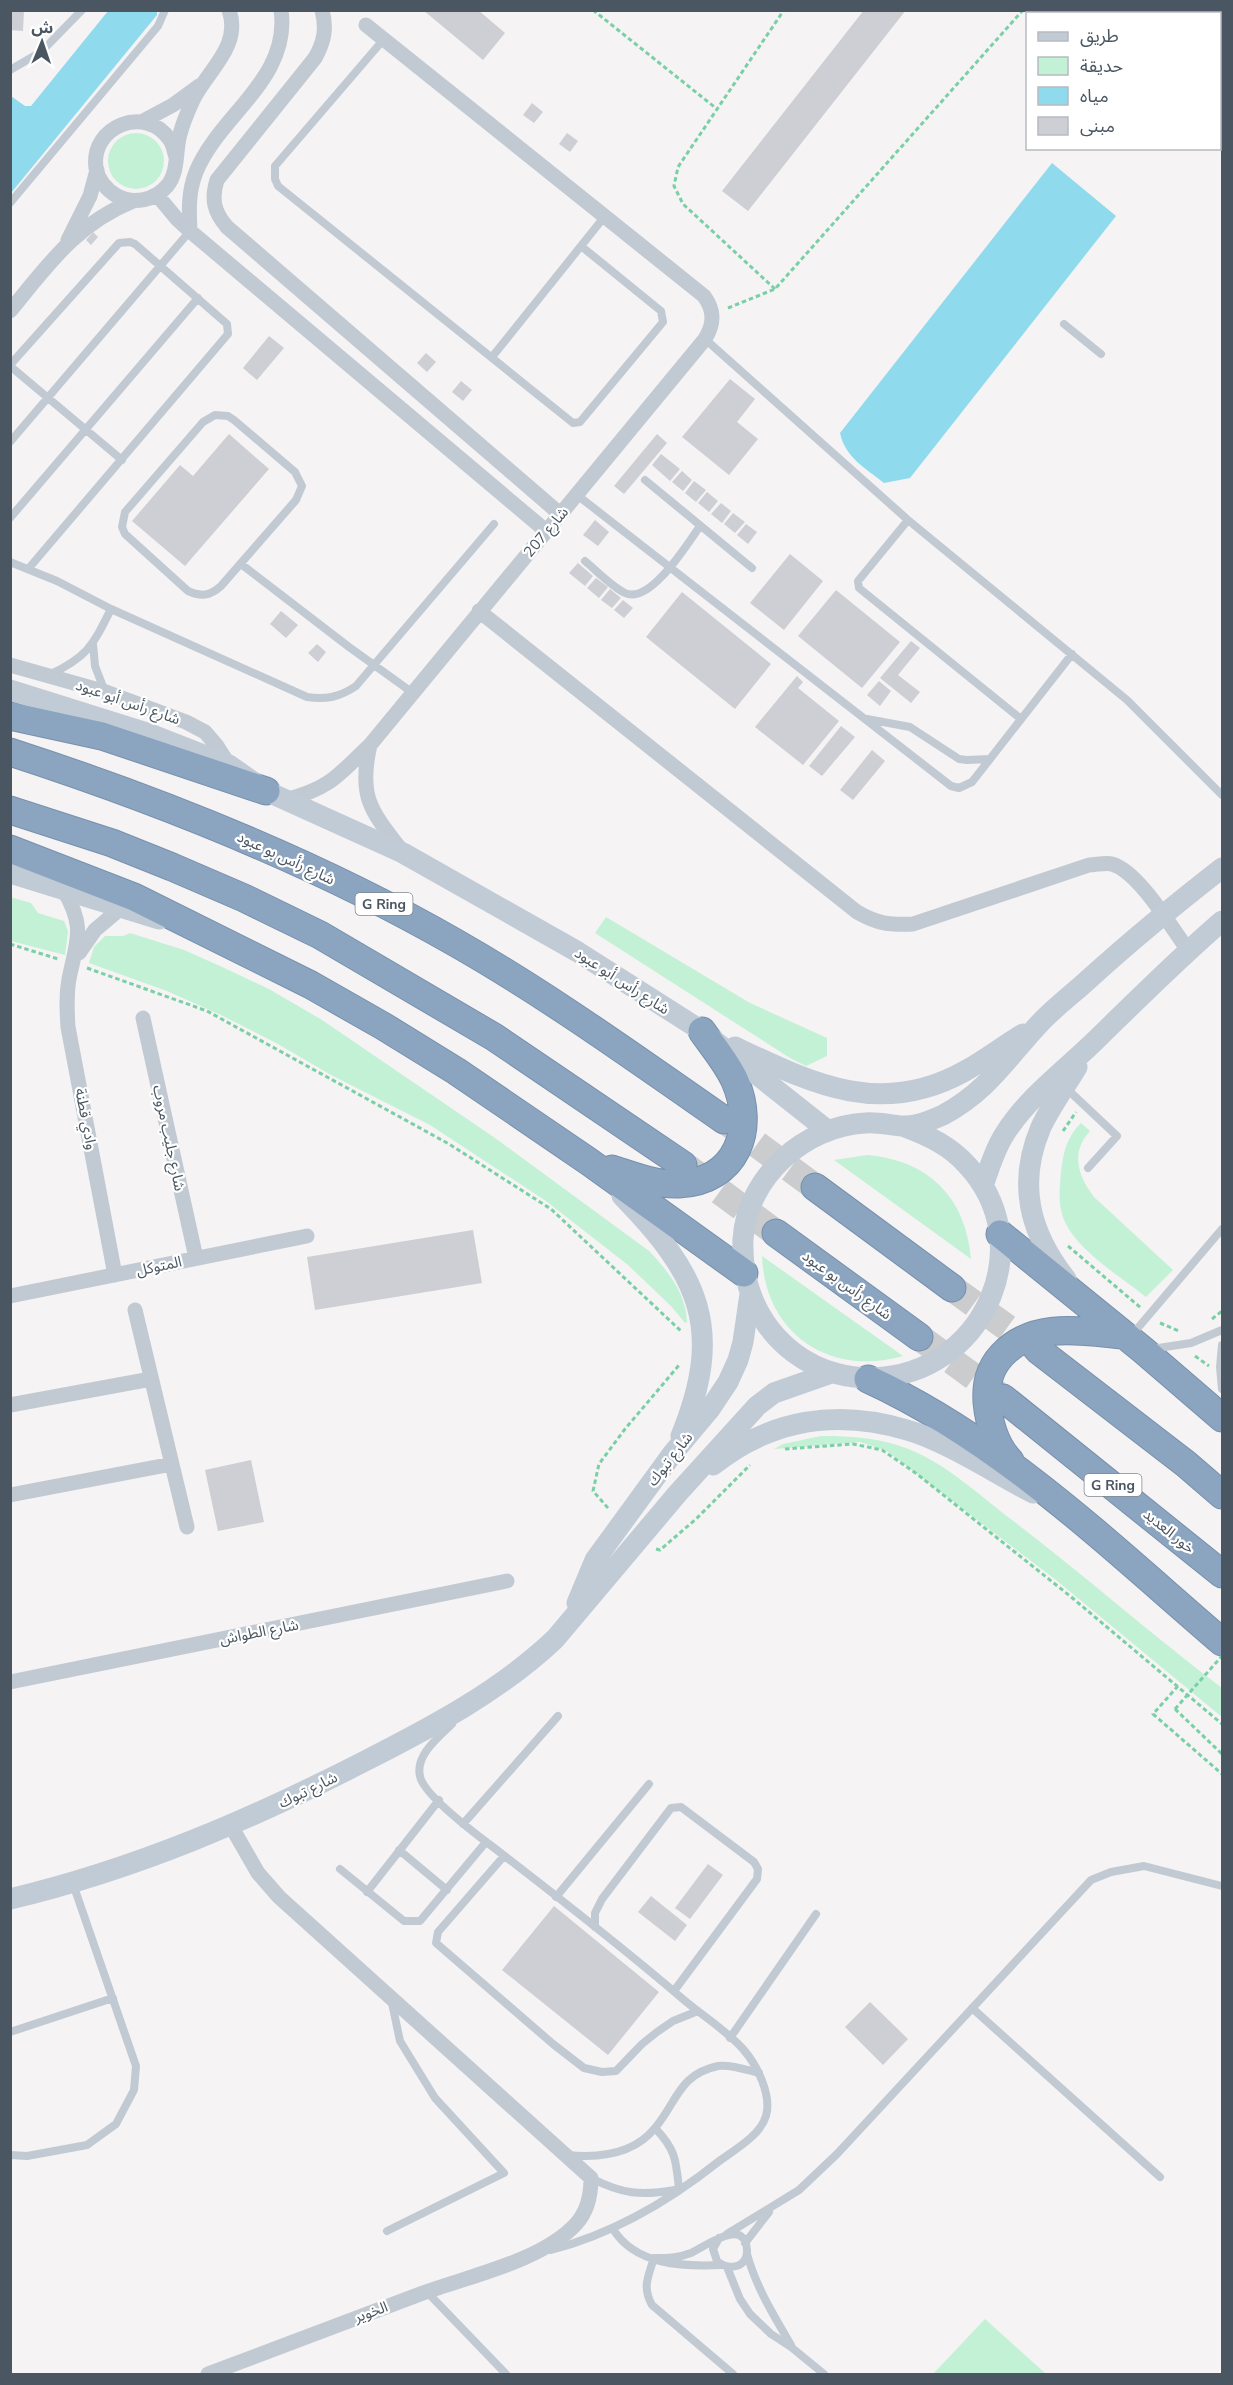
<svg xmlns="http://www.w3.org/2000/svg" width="1233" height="2385" font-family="'Nunito Sans','Noto Sans Arabic',sans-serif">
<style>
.green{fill:#c3f1d5}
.water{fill:#90daee}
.building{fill:#cdcfd5}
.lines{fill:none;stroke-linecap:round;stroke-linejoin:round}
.highway-tunnel{stroke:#caccce;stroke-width:27;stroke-dasharray:27 14;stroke-linecap:butt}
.highway-casing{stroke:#7690ad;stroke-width:29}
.path{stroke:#7ad0a6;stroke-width:3;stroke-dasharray:4.5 3;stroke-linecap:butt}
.lane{stroke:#c1cad2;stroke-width:8}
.street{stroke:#c1cad2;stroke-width:15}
.secondary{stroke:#c1cbd6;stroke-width:21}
.highway{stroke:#8ba5c1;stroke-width:27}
.path-bridge{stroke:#7ad0a6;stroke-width:3;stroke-dasharray:4.5 3;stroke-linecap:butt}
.labels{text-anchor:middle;stroke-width:4.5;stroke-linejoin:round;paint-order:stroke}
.shield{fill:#fff;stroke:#808990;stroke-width:1.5}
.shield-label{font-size:14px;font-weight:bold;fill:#4a5661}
.street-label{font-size:15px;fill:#4a5661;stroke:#fff}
</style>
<rect width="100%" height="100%" fill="#f5f3f3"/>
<path class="green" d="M108 161a28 28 0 1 1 56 0a28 28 0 1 1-56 0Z
M10 897 31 903 38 913 64 921 68 931 65 955 11 941Z
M606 917 750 1003 827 1038V1056L806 1066 790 1058 595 933Z
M130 933 184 950 220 966 269 989 322 1020 495 1138 649 1251C668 1271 686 1293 687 1322L685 1323 671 1306 628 1265 546 1201 430 1125 331 1075 278 1044 223 1016 167 991 89 963 94 947 105 936H123Z
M1081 1123 1090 1131C1070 1153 1078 1176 1094 1197L1173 1270 1146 1297C1120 1276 1071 1247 1062 1214 1058 1200 1060 1186 1061 1172 1063 1152 1067 1137 1081 1123Z
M867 1155C929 1160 966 1198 971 1259L834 1160Z
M762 1256 903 1356C830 1377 765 1334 762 1256Z
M821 1436C852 1436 882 1438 911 1450 947 1465 977 1493 1008 1517 1081 1572 1149 1633 1222 1688V1717L1056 1580 887 1451 860 1442 774 1449 783 1444Z
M985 2319 1046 2374H933Z"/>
<path class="water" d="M108 11H157V15L11 193V96L25 106H31Z
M1052 163 1116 216 910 478 884 483C865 468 845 457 840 433Z"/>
<path class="building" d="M10 10H24L23 31 10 30Z
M423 10H478L505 33 483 60Z
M864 10H906L748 211 722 191Z
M532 103 543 112 534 123 523 115Z
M567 133 578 141 570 152 559 144Z
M93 232 98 237 91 245 86 240Z
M269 336 284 348 257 380 243 368Z
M426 353 436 362 427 372 417 363Z
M730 379 755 399 737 422 758 439 729 475 682 437Z
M461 381 472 390 463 401 452 392Z
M229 434 269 469 185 566 132 521 180 465 193 476Z
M657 434 667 443 624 494 614 486Z
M661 454 680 469 670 481 652 465Z
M682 471 692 480 683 491 672 482Z
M694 481 706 490 696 502 685 493Z
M707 492 718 501 709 512 698 503Z
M721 503 731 511 722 523 711 514Z
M733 513 745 522 735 533 724 524Z
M595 520 609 532 598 546 583 535Z
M746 524 757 532 748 544 737 535Z
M790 554 823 581 784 630 750 603Z
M578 563 593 576 585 586 569 573Z
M596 578 608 587 599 598 587 588Z
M610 589 621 598 612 608 601 600Z
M836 590 900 642 862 688 798 636Z
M682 592 771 664 735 709 646 637Z
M623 600 633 608 624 618 614 610Z
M281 611 298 625 286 638 270 624Z
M911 641 920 648 898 675 920 692 911 703 880 678Z
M317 644 326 652 318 662 308 653Z
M797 676 803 682 798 688 839 721 803 765 755 727Z
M879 681 891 691 880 706 867 695Z
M841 726 855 737 822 776 809 766Z
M872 750 885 761 853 800 840 790Z
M473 1230 482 1283 315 1310 307 1257Z
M251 1460 264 1522 218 1531 205 1470Z
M708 1864 723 1875 690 1919 675 1908Z
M651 1896 687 1925 675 1941 638 1912Z
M554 1906 659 1992 608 2055 502 1970Z
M870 2002 908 2039 883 2065 845 2027Z"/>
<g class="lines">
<path class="highway-tunnel" d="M724 1120 815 1187
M687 1167 776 1233
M952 1288 1038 1350
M919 1337 1003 1398"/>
<defs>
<path id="highway" d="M10 716 102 736 266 791
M10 752C164 802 315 862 456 943 549 996 636 1059 724 1120
M10 810 112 843 172 867 244 898 320 935 494 1037 683 1165
M10 849 134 897 311 985 383 1026 456 1071 588 1161 744 1273
M612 1169C634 1176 656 1185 679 1184 737 1181 756 1129 735 1081 727 1063 713 1047 702 1031
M815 1187 952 1288
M776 1233 919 1337
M1000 1234 1143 1350 1222 1418
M1038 1350 1186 1464 1222 1495
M868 1379C1003 1441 1111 1547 1222 1642
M1003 1398 1222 1574
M1010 1461C995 1445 989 1423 987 1402 986 1384 989 1369 1002 1355 1034 1321 1081 1331 1123 1335"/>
</defs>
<use href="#highway" class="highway-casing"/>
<path class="path" d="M593 10 717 109
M1119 10 1123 14
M1220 98 1222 101
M775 289 683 204 674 186 678 167 784 10
M728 308 775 289 1023 10
M10 944 58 959
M87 968 207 1011 449 1144 551 1209 682 1332
M1063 1131 1076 1112
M1068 1246 1141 1308
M1212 1319 1222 1311
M1160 1323 1179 1331
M1195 1356 1209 1366
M785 1449 853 1444 882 1450 917 1474 1070 1596 1222 1724
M608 1508 593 1491 599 1464 625 1429 680 1364
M656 1549 660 1550 696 1519 750 1465
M1178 1686 1153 1714 1222 1774
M1175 1709 1222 1754"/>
<path class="lane" d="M384 39 275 166V179L278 186 573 423 580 422 663 322 661 311 581 246
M10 70 41 52 82 10
M10 203 158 26 165 10
M1064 324 1101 354
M705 339 908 520 1127 700 1222 795
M492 357 605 216
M10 365 119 243 130 242 135 244 227 324 228 334 29 568
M10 366 122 460
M215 415 228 416 234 420 295 472 302 486 296 500 221 586C210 596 201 597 188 591L125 534 122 527 125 512 203 422Z
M10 442 190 231
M645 480 752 568
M577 495 951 786 959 788 972 782 1072 654
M10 518 198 298
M908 520 858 581 859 588 1021 719
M585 561C597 571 611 586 625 593 650 605 688 543 700 526
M10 562 57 581 111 609 307 697C326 700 340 697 356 686L494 524
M241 564 349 647 413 693
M93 644 95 666 105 692
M49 675C88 657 93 645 111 609
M867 719 910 727 959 759 967 760 990 759
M1066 1088 1117 1136 1088 1168
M1131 1336 1222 1229
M1222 1345 1220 1367 1222 1389
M1152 1349 1191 1343 1222 1330
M452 1724C439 1737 415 1755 420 1776 423 1795 477 1835 493 1847 558 1897 622 1947 684 2000 703 2016 727 2031 743 2049 757 2065 772 2095 766 2116 760 2136 734 2150 718 2162 669 2201 612 2234 551 2250
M463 1824 558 1716
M399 1850 447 1890
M504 1856 438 1932 436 1943 553 2044 584 2068 602 2072 616 2071 642 2044 657 2032 673 2021 698 2011
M340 1869 404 1921H420L486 1842
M367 1892 439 1800
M556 1897 649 1784
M595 1927V1913L602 1899 671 1808 681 1807 754 1862 758 1869 757 1879 674 1991
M972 2008 1160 2177
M10 2032 113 1998
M730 2038 816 1914
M655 2128C676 2150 676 2160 679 2189
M10 2155 27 2156 87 2145 116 2124 134 2090 136 2066 73 1884
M568 2155C599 2158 634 2154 655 2128 677 2102 679 2074 718 2066 730 2064 747 2070 759 2073
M591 2178C622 2194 641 2196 675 2190
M613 2229C635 2265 683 2267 722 2265
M387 2231 504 2173 435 2098 400 2041 392 2003
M727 2234 799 2190 837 2154 1091 1880 1111 1872 1144 1866 1222 1886
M745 2243 769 2212
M747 2254C756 2287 774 2316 791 2345
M654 2258C667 2258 678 2258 691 2253 704 2247 745 2216 747 2250 748 2268 728 2271 717 2261L713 2249 719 2238
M654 2258C648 2277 642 2287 652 2305L733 2374
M727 2267 740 2299 750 2314 771 2334 791 2347 824 2374
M427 2292 506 2374"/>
<path class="street" d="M322 10C327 29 324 42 315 58L217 180C211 199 214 212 227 227L560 514
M143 121 173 105 199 86
M176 157C174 151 173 144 170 140 146 104 90 126 96 168 98 180 107 190 117 196 134 205 155 200 167 186 179 172 175 151 180 134 183 122 188 111 193 100 207 71 242 46 229 10
M157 195 177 219 190 231 546 531
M190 231C189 211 188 192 196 172 219 115 291 79 281 10
M68 240 90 196 97 170
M10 311C48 265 76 224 133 201
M479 611 857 912C878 924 889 925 913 924L1089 865C1096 865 1105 862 1112 864 1139 872 1171 927 1188 950
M10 665 106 692 186 722 205 732 217 746 229 765
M370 745C358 797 371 811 402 851
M288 799C331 788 339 774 370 745L705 339C714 324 715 311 704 296L366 25
M63 889C86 928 77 939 69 979 66 995 67 1011 68 1027L115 1275
M79 953 95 930 121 908
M143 1018 196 1258
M10 1296 307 1236
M135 1310 187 1527
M10 1405 151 1379
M10 1495 172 1464
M10 1682 507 1581
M208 2374C280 2347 351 2320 423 2293 469 2276 542 2261 576 2224 588 2211 591 2195 591 2178L279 1897 258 1873 231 1826"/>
<path class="secondary" d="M10 690 150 734 229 765 266 791 403 853 578 952 702 1031 827 1130
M10 873 159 919
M735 1047C813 1084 881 1118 965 1071 985 1060 1003 1046 1023 1034
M905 1127C929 1136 950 1146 967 1165 1039 1242 987 1366 885 1377 852 1381 819 1372 793 1352 758 1325 741 1284 743 1239 747 1177 805 1126 865 1123 878 1122 890 1125 902 1126 914 1127 932 1120 943 1115 988 1091 1007 1058 1040 1023 1055 1007 1074 993 1090 978 1133 939 1177 903 1222 868
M983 1186C989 1169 994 1151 1004 1135 1028 1096 1067 1069 1099 1037 1140 997 1180 957 1222 921
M622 1196C699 1275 725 1328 681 1436
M1066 1279C1029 1232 1017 1183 1041 1127 1051 1106 1065 1087 1077 1067
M713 1465C771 1419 837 1409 907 1430 946 1441 996 1474 1033 1493
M577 1603 595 1560 673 1453 710 1409 728 1382 738 1360 743 1342 750 1294
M10 1899C136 1869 250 1820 365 1761 432 1727 500 1691 555 1639L678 1493 757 1406 774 1393 831 1373"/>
<use href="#highway" class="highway"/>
<path class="path-bridge" d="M1175 1709 1222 1656"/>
</g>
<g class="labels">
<g class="shield">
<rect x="355.5" y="893" width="57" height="22" rx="4.5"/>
<rect x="1084.5" y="1474" width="57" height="22" rx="4.5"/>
</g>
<g class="shield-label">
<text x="384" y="909">G Ring</text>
<text x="1113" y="1490">G Ring</text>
</g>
<g class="street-label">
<text transform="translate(546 532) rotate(-50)" y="5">شارع 207</text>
<text transform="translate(128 702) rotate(19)" y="5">شارع رأس أبو عبود</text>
<text transform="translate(286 858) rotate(25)" y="5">شارع رأس بو عبود</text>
<text transform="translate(622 981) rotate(33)" y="5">شارع رأس أبو عبود</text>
<text transform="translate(86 1119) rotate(79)" y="5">وادي قطنة</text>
<text transform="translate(169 1138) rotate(78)" y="5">شارع جليب مروب</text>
<text transform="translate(159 1266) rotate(-12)" y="5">المتوكل</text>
<text transform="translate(847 1285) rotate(36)" y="5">شارع رأس بو عبود</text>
<text transform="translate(670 1459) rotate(-52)" y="5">شارع تبوك</text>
<text transform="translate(1169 1531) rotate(39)" y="5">خور العديد</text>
<text transform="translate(259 1632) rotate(-11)" y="5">شارع الطواش</text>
<text transform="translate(308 1790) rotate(-26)" y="5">شارع تبوك</text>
<text transform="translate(371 2312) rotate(-20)" y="5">الخوير</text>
</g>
</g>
<rect width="1233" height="2385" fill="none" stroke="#4a5661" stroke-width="24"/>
<rect x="1026" y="12" width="195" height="138" fill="#ffffff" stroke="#b7bbc0" stroke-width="1.5"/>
<rect x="1038" y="32" width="30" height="9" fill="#c1cbd6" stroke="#b7bbc0" stroke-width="1.5"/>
<text x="1080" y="42" font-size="18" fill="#4a5661">طريق</text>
<rect x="1038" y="57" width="30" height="18" fill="#c3f1d5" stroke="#b7bbc0" stroke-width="1.5"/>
<text x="1080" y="72" font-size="18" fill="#4a5661">حديقة</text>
<rect x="1038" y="87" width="30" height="18" fill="#90daee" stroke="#b7bbc0" stroke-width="1.5"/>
<text x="1080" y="102" font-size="18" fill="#4a5661">مياه</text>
<rect x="1038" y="117" width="30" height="18" fill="#cdcfd5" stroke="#b7bbc0" stroke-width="1.5"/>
<text x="1080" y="132" font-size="18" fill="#4a5661">مبنى</text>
<g transform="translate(42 42) rotate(2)" stroke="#ffffff" stroke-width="4.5" paint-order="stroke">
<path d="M0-4.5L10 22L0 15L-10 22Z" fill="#4a5661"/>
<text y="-9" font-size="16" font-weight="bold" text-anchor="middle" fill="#4a5661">ش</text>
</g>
</svg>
